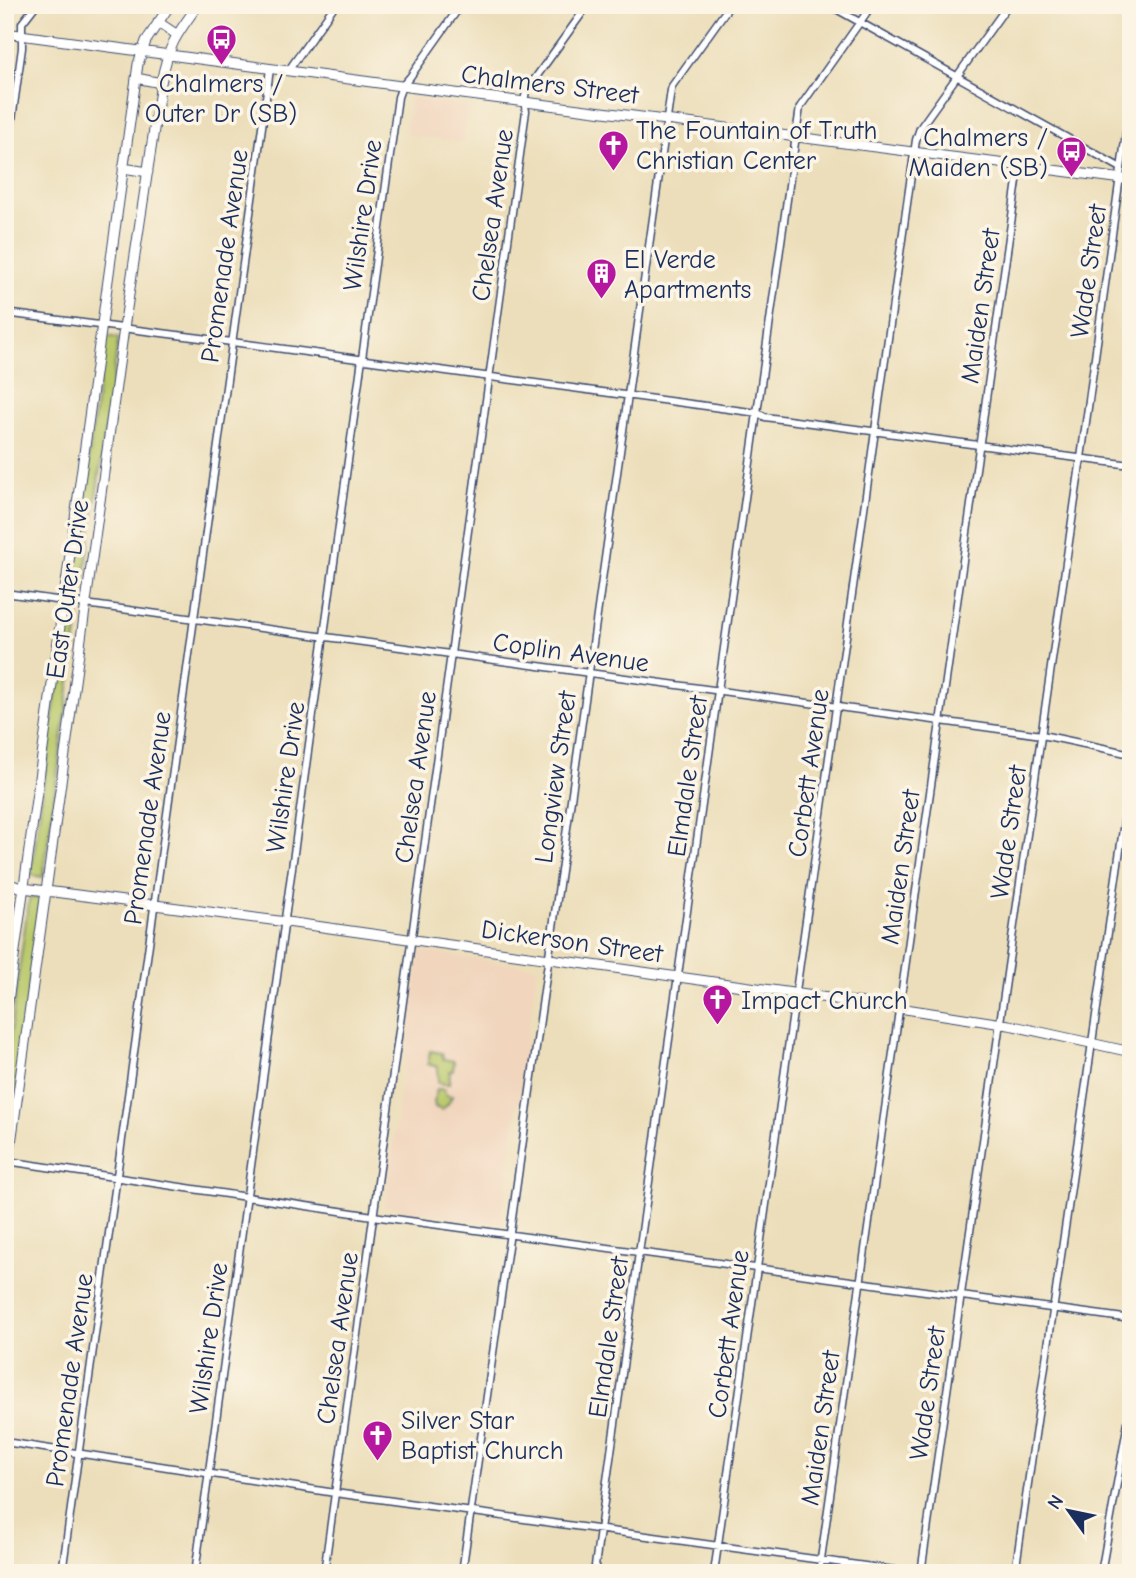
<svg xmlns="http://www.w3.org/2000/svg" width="1136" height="1578" font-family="'Comic Neue',sans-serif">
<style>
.built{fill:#f1d5bd}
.green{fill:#bac96b;stroke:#6a7c64;stroke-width:2}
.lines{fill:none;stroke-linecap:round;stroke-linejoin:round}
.street-casing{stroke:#3a496c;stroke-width:9}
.secondary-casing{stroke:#3a496c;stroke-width:11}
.street{stroke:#fff;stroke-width:6}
.secondary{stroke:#fff;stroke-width:9}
.labels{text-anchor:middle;stroke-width:7;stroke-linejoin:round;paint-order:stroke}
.poi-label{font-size:26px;fill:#1b2f5e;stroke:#fcf5e5;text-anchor:start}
.street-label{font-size:26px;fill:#1b2f5e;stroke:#fcf5e5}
</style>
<rect width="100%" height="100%" fill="#fcf5e5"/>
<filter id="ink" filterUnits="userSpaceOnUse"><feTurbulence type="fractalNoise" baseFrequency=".0143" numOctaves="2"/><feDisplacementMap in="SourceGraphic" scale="14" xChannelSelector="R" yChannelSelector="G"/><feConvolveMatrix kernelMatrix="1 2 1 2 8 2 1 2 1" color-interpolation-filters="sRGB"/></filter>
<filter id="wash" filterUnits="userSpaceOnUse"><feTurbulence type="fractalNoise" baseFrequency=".00686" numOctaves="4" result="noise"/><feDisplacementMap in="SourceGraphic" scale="28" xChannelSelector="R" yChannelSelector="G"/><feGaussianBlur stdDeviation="1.57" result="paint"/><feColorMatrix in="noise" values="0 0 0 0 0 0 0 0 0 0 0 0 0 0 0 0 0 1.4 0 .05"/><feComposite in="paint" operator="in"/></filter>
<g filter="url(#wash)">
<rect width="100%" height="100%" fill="#ecdeba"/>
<path class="built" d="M411 97 468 106 463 143 405 134Z
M420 951 537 967 501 1224 384 1207Z"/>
<path class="green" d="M107 336 118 338V342L83 589 79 593 72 592 71 588 104 344Z
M70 612 78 613 79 617 44 871 43 877 31 875 67 615Z
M30 897 41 899 7 1150 5 1153V1071L28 905Z
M430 1051 442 1053 443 1059 454 1061 453 1070 450 1071 449 1084 438 1083V1067L428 1064Z
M437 1089 445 1090V1095L452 1096 448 1104 442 1110 435 1107 434 1101Z"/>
</g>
<g filter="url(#ink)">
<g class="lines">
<defs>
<path id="street" d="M829 5 1121 168
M288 71 335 5
M5 170 22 48V23L36 5
M5 313 232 342 758 413 765 417 1131 465
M5 593 1042 735 1131 754
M7 1161 373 1216 1131 1319
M5 1442 335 1493 916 1573
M62 1573 270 69
M195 1573 398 97 402 86 410 77 461 5
M324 1573 526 111 524 102 526 91 588 5
M462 1573 671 90 672 86 730 5
M594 1573 800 107 872 5
M714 1573 916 140 920 128 1008 5
M819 1573 1019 167
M921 1573 1081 458 1131 97
M1015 1573 1131 774
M1101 1573 1131 1405"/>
<path id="secondary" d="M158 22 176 34
M5 33 416 88 1131 180
M136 78 161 83
M123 168 148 172
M5 883 23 888 294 923 899 1008 1009 1025 1131 1052
M5 1023 138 64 146 41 170 5
M5 1187 124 328 161 83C168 46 176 35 198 5"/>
</defs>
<use href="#street" class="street-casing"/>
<use href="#secondary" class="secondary-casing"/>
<use href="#street" class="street"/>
<use href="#secondary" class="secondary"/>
</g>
</g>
<defs>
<symbol id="bus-pin" viewBox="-11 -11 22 30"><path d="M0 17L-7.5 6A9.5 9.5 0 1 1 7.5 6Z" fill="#b5179e" stroke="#fcf5e5"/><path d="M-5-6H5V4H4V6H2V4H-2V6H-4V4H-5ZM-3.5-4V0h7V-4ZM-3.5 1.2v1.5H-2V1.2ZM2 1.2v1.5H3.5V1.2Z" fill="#fff"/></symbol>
<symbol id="church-pin" viewBox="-11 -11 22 30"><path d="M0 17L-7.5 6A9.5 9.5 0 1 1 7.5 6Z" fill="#b5179e" stroke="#fcf5e5"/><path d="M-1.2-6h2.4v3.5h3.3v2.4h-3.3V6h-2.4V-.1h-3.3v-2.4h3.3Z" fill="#fff"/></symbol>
<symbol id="building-pin" viewBox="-11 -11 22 30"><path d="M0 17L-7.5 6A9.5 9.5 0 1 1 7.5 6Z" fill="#b5179e" stroke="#fcf5e5"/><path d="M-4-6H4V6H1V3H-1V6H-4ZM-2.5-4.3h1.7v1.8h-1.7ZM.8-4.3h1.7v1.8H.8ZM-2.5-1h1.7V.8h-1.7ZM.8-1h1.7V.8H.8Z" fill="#fff"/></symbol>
</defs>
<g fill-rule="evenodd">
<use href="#bus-pin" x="204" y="22" width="35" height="47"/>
<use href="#church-pin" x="596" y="128" width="35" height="47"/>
<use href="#bus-pin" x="1054" y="134" width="35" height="47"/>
<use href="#building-pin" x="584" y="256" width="35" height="47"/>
<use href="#church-pin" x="700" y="982" width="35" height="47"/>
<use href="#church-pin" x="360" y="1418" width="35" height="47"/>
</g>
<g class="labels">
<g class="poi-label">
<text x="221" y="92" text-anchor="middle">Chalmers /<tspan x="221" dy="30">Outer Dr (SB)</tspan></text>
<text x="636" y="139">The Fountain of Truth<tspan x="636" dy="30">Christian Center</tspan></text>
<text x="1048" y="146" text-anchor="end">Chalmers /<tspan x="1048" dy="30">Maiden (SB)</tspan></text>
<text x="624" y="268">El Verde<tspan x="624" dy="30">Apartments</tspan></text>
<text x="741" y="1009">Impact Church</text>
<text x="401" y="1429">Silver Star<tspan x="401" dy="30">Baptist Church</tspan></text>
</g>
<g class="street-label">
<text transform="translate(550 84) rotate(7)" y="9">Chalmers Street</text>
<text transform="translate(362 215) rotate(-82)" y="9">Wilshire Drive</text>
<text transform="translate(492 215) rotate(-82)" y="9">Chelsea Avenue</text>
<text transform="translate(224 256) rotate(-82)" y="9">Promenade Avenue</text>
<text transform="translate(1088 271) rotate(-82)" y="9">Wade Street</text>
<text transform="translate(980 306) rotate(-82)" y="9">Maiden Street</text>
<text transform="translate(67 589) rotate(-82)" y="9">East Outer Drive</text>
<text transform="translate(571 652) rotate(8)" y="9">Coplin Avenue</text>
<text transform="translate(808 773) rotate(-82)" y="9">Corbett Avenue</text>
<text transform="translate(687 776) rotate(-82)" y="9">Elmdale Street</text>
<text transform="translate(285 777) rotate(-82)" y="9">Wilshire Drive</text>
<text transform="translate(415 777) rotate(-82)" y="9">Chelsea Avenue</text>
<text transform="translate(555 777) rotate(-82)" y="9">Longview Street</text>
<text transform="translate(147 818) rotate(-82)" y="9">Promenade Avenue</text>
<text transform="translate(1008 832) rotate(-82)" y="9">Wade Street</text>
<text transform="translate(900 867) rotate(-82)" y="9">Maiden Street</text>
<text transform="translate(572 941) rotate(8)" y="9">Dickerson Street</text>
<text transform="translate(728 1334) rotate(-82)" y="9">Corbett Avenue</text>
<text transform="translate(608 1337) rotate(-82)" y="9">Elmdale Street</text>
<text transform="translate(208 1338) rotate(-82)" y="9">Wilshire Drive</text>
<text transform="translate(337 1338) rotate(-82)" y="9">Chelsea Avenue</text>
<text transform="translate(69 1380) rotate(-82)" y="9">Promenade Avenue</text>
<text transform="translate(927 1393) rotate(-82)" y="9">Wade Street</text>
<text transform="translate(820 1428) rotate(-82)" y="9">Maiden Street</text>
</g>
</g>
<rect width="1136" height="1578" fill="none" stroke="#fcf5e5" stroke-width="28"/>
<g transform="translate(1069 1511) rotate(303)" stroke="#fcf5e5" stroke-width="5" paint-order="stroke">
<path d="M0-5L12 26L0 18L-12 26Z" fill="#1b2f5e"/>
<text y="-10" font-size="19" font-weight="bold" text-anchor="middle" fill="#1b2f5e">N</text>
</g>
</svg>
